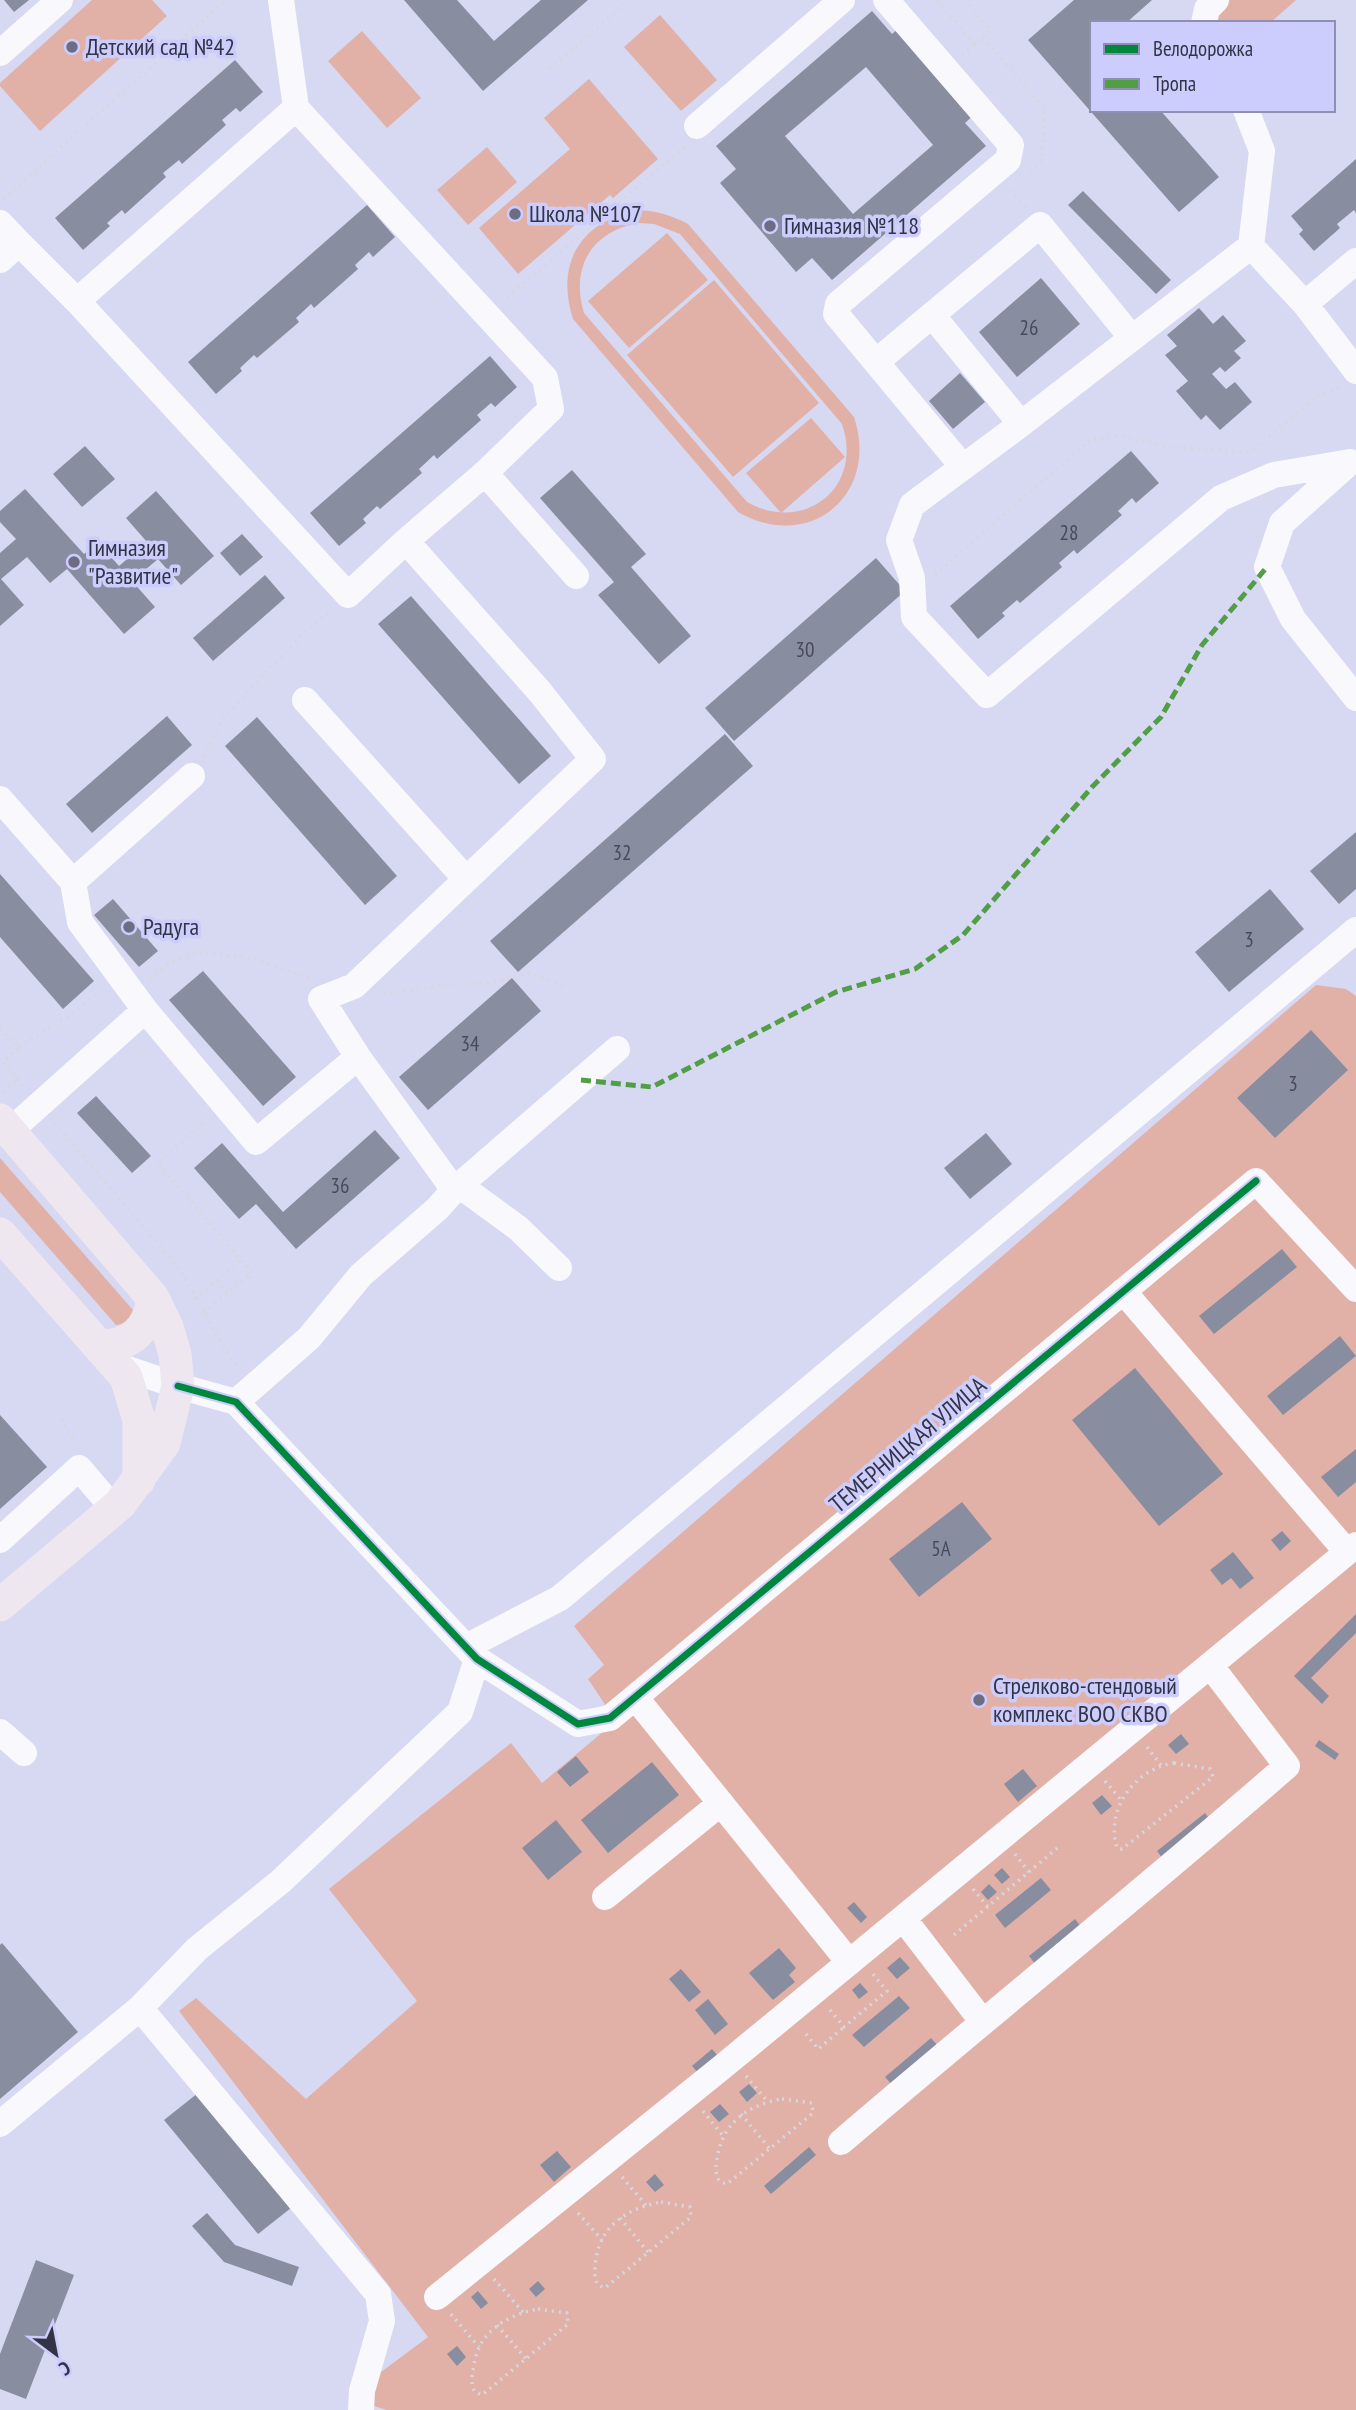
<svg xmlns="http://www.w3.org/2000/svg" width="1356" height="2410" font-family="'PT Sans Narrow',sans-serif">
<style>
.green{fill:#e1b1a8;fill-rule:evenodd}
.building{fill:#898da0;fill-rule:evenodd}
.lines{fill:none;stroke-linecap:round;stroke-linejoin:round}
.path{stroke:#d7d7df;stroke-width:3.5;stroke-dasharray:2 5;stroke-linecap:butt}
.minor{stroke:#f9f9fd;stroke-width:26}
.major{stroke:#efe7ef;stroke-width:33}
.quiet{stroke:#519e47;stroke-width:5;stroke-dasharray:10 5;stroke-linecap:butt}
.cycleway-casing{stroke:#cccdfd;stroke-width:11}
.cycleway{stroke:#00873e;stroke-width:7}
.poi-dot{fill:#6c6d82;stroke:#cccdfd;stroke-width:2.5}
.labels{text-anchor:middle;stroke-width:7;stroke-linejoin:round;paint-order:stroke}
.number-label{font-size:21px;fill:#484a5c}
.poi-label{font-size:24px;fill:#333346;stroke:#cccdfd;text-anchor:start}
.street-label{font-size:24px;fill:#333346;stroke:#cccdfd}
</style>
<rect width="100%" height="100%" fill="#d7d8f2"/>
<path class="green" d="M92 0H152L167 16 40 131 0 86V83Z
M1230 0H1296L1270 23H1220L1213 15Z
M660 15 717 80 681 111 624 47Z
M362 31 421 98 387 128 328 61Z
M589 79 658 159 613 198 610 195 518 274 479 228 570 149 544 118Z
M487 147 517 182 468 225 437 190Z
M638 210C657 211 671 215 688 224L854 417C880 495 809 553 738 512L573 319C555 263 581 221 638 210ZM639 223 654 224 680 234 842 424C864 488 804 534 747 502L584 313C570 267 592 231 639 223Z
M667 233 708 280 629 348 588 301Z
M714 280 819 403 733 477 627 355Z
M811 418 845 457 781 513 746 473Z
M1316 985 1346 989 1356 996V2410H387L364 2403 373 2378 428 2337 179 2011 196 1998 306 2099 417 2001 329 1889 511 1743 542 1783 616 1721 588 1679 604 1665 574 1626Z
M0 1158 133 1310C130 1319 126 1324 116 1325L0 1192Z"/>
<path class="building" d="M4 0H29L14 12Z
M404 0H457L494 41 541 0H588L483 91Z
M1074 0H1152L1126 23H1092V110H1160L1219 177 1179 212 1028 40Z
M872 11 892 34 901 26 976 113 965 123 986 146 832 280 812 258 796 272 720 183 736 169 716 146ZM866 67 933 145 853 214 785 136Z
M235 60 263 92 240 112 236 108 222 120 226 125 182 164 179 160 163 173 166 177 125 214 122 210 107 223 110 226 83 250 55 218Z
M1356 159V213L1354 210 1337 224 1340 228 1314 251 1299 234 1303 230 1291 216Z
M1083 191 1171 280 1156 294 1068 205Z
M367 205 395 237 373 257 369 252 355 265 358 269 314 308 311 304 296 318 299 322 257 358 254 355 240 368 242 371 216 394 188 362Z
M1041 278 1080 324 1017 377 979 332Z
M1199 308 1213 324 1223 315 1246 341 1234 351 1241 358 1225 372 1220 367 1212 374 1226 389 1235 382 1252 402 1220 430 1206 415 1201 420 1176 391 1188 381 1165 355 1177 346 1167 335Z
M490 356 517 387 495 407 491 403 477 415 481 420 437 459 434 455 419 469 422 473 380 509 377 506 363 519 366 523 339 546 310 513Z
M960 373 985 402 953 429 929 401Z
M85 446 115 479 82 507 53 474Z
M1131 451 1159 483 1136 503 1132 498 1118 511 1122 515 1077 554 1074 550 1059 563 1062 567 1020 603 1017 600 1002 613 1005 616 978 639 950 606Z
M572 470 646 554 631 567 691 636 659 664 598 595 614 582 540 498Z
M25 489 84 554 98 542 119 566 147 542 126 518 156 491 214 556 181 585 158 559 132 581 155 607 124 634 67 569 50 583 27 557 1 579 24 605 0 626V553L16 539 0 522V511Z
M242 534 263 557 240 576 220 553Z
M876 558 905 591 734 741 705 708Z
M265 575 285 598 213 661 193 638Z
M411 596 551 756 519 784 378 624Z
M167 716 192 745 92 833 66 804Z
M257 717 397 876 365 905 225 746Z
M725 734 753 766 518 972 490 941Z
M1356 832V889L1339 904 1310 871Z
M0 874 94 981 63 1009 0 937Z
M1270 889 1304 929 1229 992 1195 952Z
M113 899 158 951 139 967 94 915Z
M203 971 296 1077 263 1106 169 1000Z
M512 978 541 1011 428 1110 399 1077Z
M1311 1030 1348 1070 1275 1138 1237 1098Z
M96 1096 151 1156 132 1173 77 1113Z
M375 1130 400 1158 296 1249 256 1204 239 1219 194 1168 222 1143 283 1212Z
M986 1133 1012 1164 970 1199 944 1168Z
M1282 1249 1297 1267 1214 1334 1199 1316Z
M1340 1336 1356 1356 1283 1415 1267 1396Z
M1135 1368 1223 1474 1159 1526 1072 1420Z
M0 1415 47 1467 0 1509Z
M1356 1449V1482L1338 1497 1321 1477Z
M962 1502 992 1539 919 1597 889 1559Z
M1282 1531 1291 1541 1280 1551 1271 1540Z
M1233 1552 1254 1578 1240 1589 1231 1578 1222 1585 1210 1570Z
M1356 1614V1633L1311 1678 1329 1696 1322 1704 1294 1676Z
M1181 1734 1189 1744 1176 1754 1168 1745Z
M1319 1740 1339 1754 1335 1760 1315 1746Z
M576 1756 589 1772 570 1787 557 1772Z
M652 1762 679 1795 608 1853 581 1820Z
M1023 1769 1037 1786 1018 1802 1004 1784Z
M1102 1795 1112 1806 1101 1815 1092 1803Z
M1205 1813 1211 1821 1163 1859 1157 1851Z
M556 1820 582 1852 548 1880 522 1848Z
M1002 1868 1010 1877 1002 1884 994 1875Z
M1041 1878 1051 1890 1005 1928 995 1915Z
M989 1884 997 1892 988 1900 981 1892Z
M854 1902 867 1917 861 1923 847 1908Z
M1075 1919 1082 1928 1036 1965 1029 1956Z
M2 1943 78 2032 0 2099V1945Z
M779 1948 796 1968 789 1975 795 1982 773 2000 749 1973Z
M900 1957 910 1968 897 1979 887 1968Z
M681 1969 701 1992 689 2002 669 1979Z
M860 1983 868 1992 859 1999 852 1990Z
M899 1996 910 2008 864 2047 852 2035Z
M708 1999 728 2024 715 2035 695 2010Z
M931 2038 939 2047 893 2086 885 2077Z
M712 2049 719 2057 699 2074 692 2066Z
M749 2084 757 2093 747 2102 739 2092Z
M198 2093 291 2208 258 2234 164 2120Z
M720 2104 729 2114 719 2122 710 2112Z
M809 2147 816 2155 771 2194 764 2186Z
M557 2151 571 2167 554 2182 540 2165Z
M655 2174 664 2185 655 2192 646 2182Z
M207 2213 235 2245 299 2267 292 2286 224 2262 192 2226Z
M36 2260 74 2275 26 2399 0 2389V2354Z
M538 2281 545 2289 536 2297 529 2289Z
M478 2291 488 2303 481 2309 471 2297Z
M457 2346 466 2357 457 2366 447 2354Z"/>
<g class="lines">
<path class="path" d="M937 0 975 44
M983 37 1045 109 1042 160 1030 171
M962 55 991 30 965 0
M549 69 629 0
M1010 190 1026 208
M3 199 226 0
M507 297 685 147
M935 575 1091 439 1120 436 1170 447 1250 452 1317 396 1340 388
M204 756 223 718 299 638 331 610
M151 979 168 964 200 952 251 958 310 978
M383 992 390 993 446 985 488 983 530 973 563 985
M0 1029 19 1047 3 1062 25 1088
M19 1047 70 1015 101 991
M4 1092 18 1079
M55 1123 179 1268 226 1351 238 1368
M217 1280 228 1293
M195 1299 241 1260
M204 1313 252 1273 158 1163 207 1119
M61 1419 76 1444
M1147 1747 1161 1765
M1174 1763 1210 1769 1213 1777 1122 1849 1117 1848C1105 1809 1135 1769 1174 1763Z
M1105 1781 1122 1801
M1015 1854 1029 1872
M973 1889 988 1907
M954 1935 1061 1845
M830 2010 844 2027 887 1991 872 1973
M806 2034 818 2049 844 2027
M746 2076 767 2101
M782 2099 812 2103 813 2113 727 2184 720 2182C714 2173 716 2164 718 2154 724 2121 751 2104 782 2099Z
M703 2111 724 2137
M741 2114 770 2149
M622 2177 646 2205
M661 2202 690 2207 691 2217 605 2288 598 2285C593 2277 595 2268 596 2258 602 2224 629 2208 661 2202Z
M578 2213 602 2240
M620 2218 648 2252
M494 2279 523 2312
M538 2309 567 2313 568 2324 482 2395 475 2392C470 2384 472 2375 474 2365 479 2331 507 2315 538 2309Z
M451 2314 479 2347
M497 2325 526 2359"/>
<path class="minor" d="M281 0 296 108 545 378 551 409 485 473 406 541
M886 0 1011 145 1008 160 838 304 836 314 963 467
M1204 23 1207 9 1216 0
M0 53 60 0
M1246 110 1262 151 1251 246 1305 304 1356 371
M697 126 842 0
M0 223 19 243 0 260
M19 243 77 301 348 595 406 541 540 692 593 759 354 986 321 999 358 1057
M1251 246 1021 424 912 505 899 540 912 578 914 617 987 695 1221 498 1274 475 1350 462
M77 301 296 108
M1305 304 1356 261
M876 362 932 315
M1021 424 932 315 1040 225 1132 338
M1349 463 1282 523 1267 567 1293 619 1356 698
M485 473 576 576
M305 700 465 878
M0 799 73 882 80 922 145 1010 10 1131
M73 882 192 776
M145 1010 256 1142 358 1057 454 1190
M459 1185 518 1228 559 1268
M1123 1291 1347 1552
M116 1365 178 1386 236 1402 477 1659 578 1724 610 1718 1256 1181 1356 1289
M236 1402 309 1338 361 1275 437 1209 454 1190 617 1049
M0 1540 79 1468 114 1509
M466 1647 560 1598 1356 930
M635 1697 849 1962
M0 1732 24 1753
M605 1897 721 1803
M903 1918 982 2021
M140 2008 378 2294 382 2321 362 2391 361 2410
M0 2124 140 2008 197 1949 280 1882 460 1712 477 1659
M841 2142C989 2015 1140 1894 1287 1766L1210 1665
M437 2297 721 2068 1356 1545"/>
<path class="major" d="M0 1120 153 1298 167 1327 175 1354 178 1386 164 1443 120 1504 0 1605
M0 1234 126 1377 139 1420V1480
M100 1346C131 1346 149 1329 153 1298"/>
<path class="quiet" d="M581 1080 652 1087 836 992 915 969 963 935 1093 786 1161 717 1202 645 1267 567"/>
<defs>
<path id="cycleway" d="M178 1386 236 1402 477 1659 578 1724 610 1718 1256 1181"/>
</defs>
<use href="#cycleway" class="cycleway-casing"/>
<use href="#cycleway" class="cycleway"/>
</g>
<g class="poi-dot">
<circle cx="72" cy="47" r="7"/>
<circle cx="515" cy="214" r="7"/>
<circle cx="770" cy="226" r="7"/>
<circle cx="74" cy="562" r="7"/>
<circle cx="129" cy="927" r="7"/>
<circle cx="979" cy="1700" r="7"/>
</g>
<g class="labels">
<g class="number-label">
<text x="1029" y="335">26</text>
<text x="1069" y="540">28</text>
<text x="805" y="657">30</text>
<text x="622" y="860">32</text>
<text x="1249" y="947">3</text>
<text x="470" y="1051">34</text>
<text x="1293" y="1091">3</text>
<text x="340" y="1193">36</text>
<text x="941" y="1556">5А</text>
</g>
<g class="poi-label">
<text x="86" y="55">Детский сад №42</text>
<text x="529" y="222">Школа №107</text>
<text x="784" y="234">Гимназия №118</text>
<text x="88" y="556">Гимназия<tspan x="88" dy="28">"Развитие"</tspan></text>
<text x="143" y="935">Радуга</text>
<text x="993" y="1694">Стрелково-стендовый<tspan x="993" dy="28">комплекс ВОО СКВО</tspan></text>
</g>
<g class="street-label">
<text transform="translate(908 1445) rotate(-40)" y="8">ТЕМЕРНИЦКАЯ УЛИЦА</text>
</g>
</g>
<rect x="1090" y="21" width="245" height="91" fill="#cccdfd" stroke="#8f8fb4" stroke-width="2"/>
<rect x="1104" y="44" width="35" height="10" fill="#00873e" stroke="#8f8fb4" stroke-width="2"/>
<text x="1153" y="56" font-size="21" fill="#333346">Велодорожка</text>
<rect x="1104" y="79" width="35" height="10" fill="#519e47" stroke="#8f8fb4" stroke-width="2"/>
<text x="1153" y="91" font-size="21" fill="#333346">Тропа</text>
<g transform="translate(56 2354) rotate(148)" stroke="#cccdfd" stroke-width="5" paint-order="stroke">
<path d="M0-5L12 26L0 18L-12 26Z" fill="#333346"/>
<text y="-10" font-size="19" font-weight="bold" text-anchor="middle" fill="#333346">С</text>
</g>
</svg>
